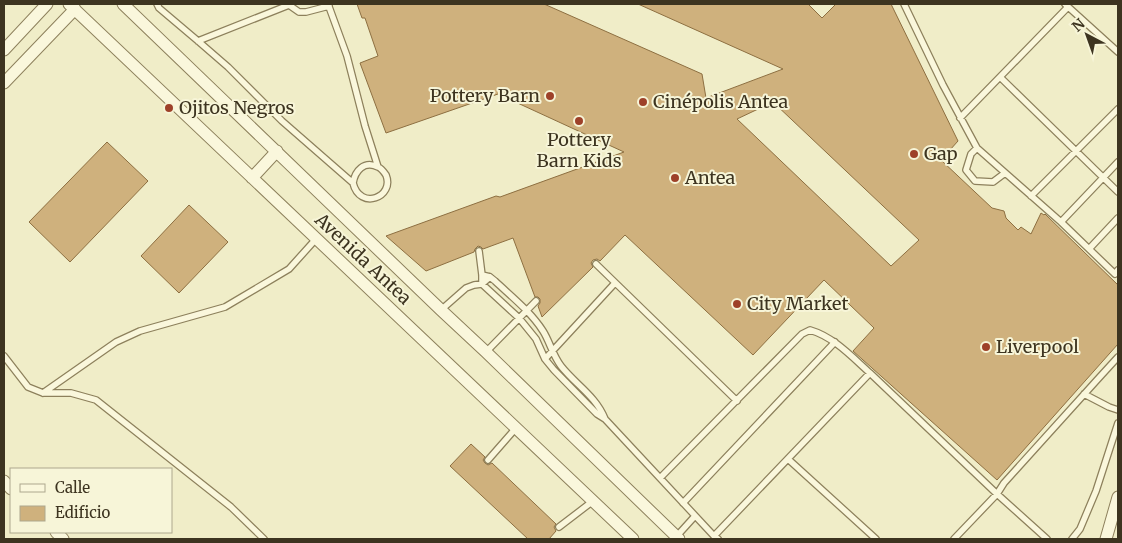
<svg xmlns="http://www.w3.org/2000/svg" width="1122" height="543" font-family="Merriweather,serif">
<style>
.building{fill:#cfb17d;stroke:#8d6f41;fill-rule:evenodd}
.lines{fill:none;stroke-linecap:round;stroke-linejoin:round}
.service-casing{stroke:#8d805c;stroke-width:8}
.minor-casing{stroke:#8d805c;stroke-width:13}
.service{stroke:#faf7dc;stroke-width:5.5}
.minor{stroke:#faf7dc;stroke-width:11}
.poi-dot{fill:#9e4129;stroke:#f7f5d8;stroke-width:2}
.labels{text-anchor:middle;stroke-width:4;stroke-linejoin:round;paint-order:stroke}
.poi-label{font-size:18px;fill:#3d3420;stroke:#f7f5d8;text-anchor:start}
.street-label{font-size:18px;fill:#3d3420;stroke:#f7f5d8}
</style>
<rect width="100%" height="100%" fill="#f0edc8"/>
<path class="building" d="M357 4H544L702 74 706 98 783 69 638 4H808L822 18 836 4H891L958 141 941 160 992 208 1004 211 1006 218 1018 230 1021 227 1031 234 1041 213 1044 215 1045 214 1118 285V344L997 480 853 351 874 328 824 280 753 355 625 235 600 261 597 259 593 260 591 263 593 267 542 317 538 306 540 303V299L538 297H535L513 238 483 249 481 247 478 246 475 249 474 252 426 271 386 236 496 196 500 197 624 152 498 94 386 133 360 63 378 56 365 18H362ZM773 102 919 240 891 266 737 119Z
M107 142 148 181 70 262 29 222Z
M189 205 228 242 179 293 141 256Z
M471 444 485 457 483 460 485 463 488 465 492 463 556 524 554 527 556 531 549 539H528L450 466Z"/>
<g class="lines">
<defs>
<path id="service" d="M157 4 159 8 198 41 228 67 282 121 353 183C360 211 395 197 386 175 384 172 381 168 378 167 364 160 355 171 353 183
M328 4 347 56 365 126 378 167
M904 4 943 85 977 148 1061 222 1115 274 1118 270
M1065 4 1118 52
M289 5 299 12H306L329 6
M198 41 289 5 290 4
M1000 77 1118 192
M960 118 1068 7
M977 148 971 154 966 170 975 181 993 182 1005 173
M1031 196 1118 109
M1061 222 1118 162
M1089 249 1118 218
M479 251 482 275V284L519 318 536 339 545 359 554 370 597 414 605 419
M596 264 737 401
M482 275 490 277 495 281C512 297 531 312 543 331 550 342 552 354 561 366 575 384 596 396 605 419L714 536
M441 310 466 288 474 285 482 284 490 277
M486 352 536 301
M4 356 28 387 43 393H71L96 400 231 507 264 539
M545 359 615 283
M43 393 116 342 140 331 225 307 289 269 316 239
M1084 394 1109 407 1118 410
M788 459 876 539
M488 460 516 428
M661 477 802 334 810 330C834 337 852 357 870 373
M683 503 835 342
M559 527 593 501
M676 537 695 516
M718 539 714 536 870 373 997 494 1047 539
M954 539 997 494 1004 483 1097 380 1118 357
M1072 539 1080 529 1096 491 1118 423"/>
<path id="minor" d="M69 4 633 539
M123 4 441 310 486 352 679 539
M4 50 47 4
M4 83 75 9
M252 178 277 151
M4 481 11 489
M56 532 63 539
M1106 539 1118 497"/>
</defs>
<use href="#service" class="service-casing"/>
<use href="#minor" class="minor-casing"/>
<use href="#service" class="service"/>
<use href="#minor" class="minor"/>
</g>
<g class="poi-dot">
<circle cx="550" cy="96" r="5"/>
<circle cx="643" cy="102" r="5"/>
<circle cx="169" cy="108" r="5"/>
<circle cx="579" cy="121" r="5"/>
<circle cx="914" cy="154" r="5"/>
<circle cx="675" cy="178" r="5"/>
<circle cx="737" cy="304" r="5"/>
<circle cx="986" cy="347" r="5"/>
</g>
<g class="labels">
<g class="poi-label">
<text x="540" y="102" text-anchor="end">Pottery Barn</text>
<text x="653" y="108">Cinépolis Antea</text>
<text x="179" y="114">Ojitos Negros</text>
<text x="579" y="146" text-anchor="middle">Pottery<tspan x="579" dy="21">Barn Kids</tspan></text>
<text x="924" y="160">Gap</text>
<text x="685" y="184">Antea</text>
<text x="747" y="310">City Market</text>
<text x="996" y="353">Liverpool</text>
</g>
<g class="street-label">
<text transform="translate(363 259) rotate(43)" y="6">Avenida Antea</text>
</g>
</g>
<rect width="1122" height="543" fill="none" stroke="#3d3420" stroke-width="10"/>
<rect x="10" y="468" width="162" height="65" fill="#f7f5d8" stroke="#ada88e"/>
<rect x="20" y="484" width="25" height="8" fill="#faf7dc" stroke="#ada88e"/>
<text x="55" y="493" font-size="15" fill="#3d3420">Calle</text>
<rect x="20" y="506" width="25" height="15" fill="#cfb17d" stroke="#ada88e"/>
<text x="55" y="518" font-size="15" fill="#3d3420">Edificio</text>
<g transform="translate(1087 35) rotate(319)" stroke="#f7f5d8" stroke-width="4" paint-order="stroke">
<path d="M0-4L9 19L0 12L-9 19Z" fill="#3d3420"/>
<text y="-8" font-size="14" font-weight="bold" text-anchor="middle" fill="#3d3420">N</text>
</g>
</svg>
